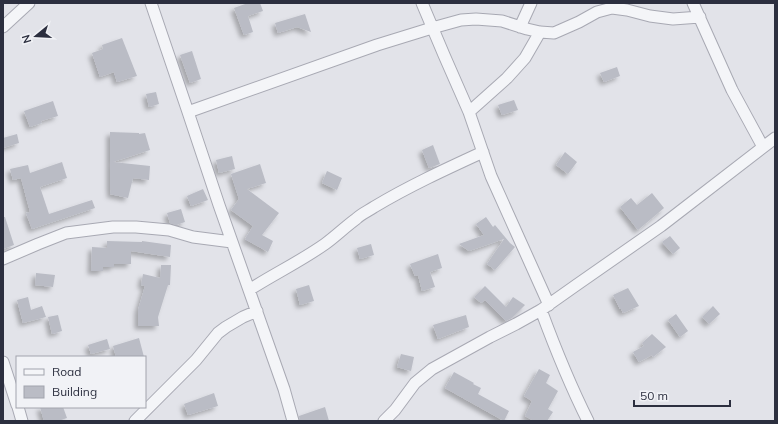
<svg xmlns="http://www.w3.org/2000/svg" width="778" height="424" font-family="Mulish,sans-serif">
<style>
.building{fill:#babcc5;filter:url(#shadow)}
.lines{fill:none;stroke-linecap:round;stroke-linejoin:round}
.minor-casing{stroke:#a8a9b3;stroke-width:13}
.minor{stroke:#f4f5f8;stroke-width:11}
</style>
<defs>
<filter id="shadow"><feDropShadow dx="-3.5" dy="3.5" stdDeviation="2" flood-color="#0004"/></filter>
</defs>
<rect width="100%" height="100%" fill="#e2e3e9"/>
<path class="building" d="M248 3H260L263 11 248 16 253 32 244 35 234 8Z
M305 14 311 32 297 27 278 33 275 23Z
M122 38 137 76 117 82 114 72 100 77 92 53 103 49 102 45Z
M192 51 201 79 190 83 180 55Z
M617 67 620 76 604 82 600 73Z
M156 92 159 104 149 107 146 94Z
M514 100 518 110 502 115 498 105Z
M53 101 58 116 41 121 42 123 30 127 24 111Z
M110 132 139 133V134L145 133 150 150 113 162 150 166 149 180 133 178 128 198 110 194 111 189H110Z
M17 134 19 143 3 148V138Z
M433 145 440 164 429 168 422 150Z
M565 152 577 162 568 174 556 165Z
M232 156 235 169 219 173 216 160Z
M62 162 67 178 40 187 49 214 92 200 95 208 32 229 26 213 30 212 21 178 13 180 10 169 28 165 30 173Z
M260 164 266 183 247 189 279 213 262 235 273 241 268 252 245 239 253 226 231 210 239 199 231 174Z
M327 171 342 178 337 190 322 183Z
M203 189 208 200 191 206 187 196Z
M652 193 664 208 638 230 620 207 631 198 637 205Z
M181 209 185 222 176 225 170 223 167 213Z
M3 217H5L14 245 3 249Z
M486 217 493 227 495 225 510 243 515 247 495 270 487 264 504 239 469 251 459 244 484 235 476 224Z
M670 236 680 248 673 254 662 242Z
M107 241 142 242V241L171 245 170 257 131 251V264H114V267H103V271H91L92 247 107 248Z
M371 244 374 255 360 259 357 248Z
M438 254 442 268 430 272 435 287 422 291 418 275 415 276 410 264Z
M161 265H171L170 285H168L158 317 159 326H138V310L145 286 141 285 143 274 160 278Z
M36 273 55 275 53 287 35 285Z
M309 285 314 301 300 305 296 289Z
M485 286 506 307 513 297 525 305 512 318 506 321 485 300 481 303 474 297Z
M628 288 639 306 623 313 621 309H620L613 295Z
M28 297 31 310 42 306 46 317 23 323 17 300Z
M713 306 720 314 709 324 702 317Z
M676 314 688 331 680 337 668 320Z
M58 315 62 331 52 334 48 317Z
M466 315 469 327 438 339 433 325Z
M652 334 666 347 653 357 652 355 639 362 633 352 644 346 642 343Z
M139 338 144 357H116L113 346Z
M107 339 110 349 91 354 88 345Z
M401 354 414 357 411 371 397 367Z
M539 369 550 375 546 383 558 391 548 409 553 412 547 421H534L525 416 532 401 524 396Z
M454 372 474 383 473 384 481 388 478 394 509 411 504 421 445 388Z
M214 393 218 406 188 415 184 404Z
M40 407H63L67 418 58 421H44Z
M325 407 329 421H300L299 416Z"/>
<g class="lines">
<defs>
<path id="minor" d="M151 3 188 112 219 205 284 389 293 421
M422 3 444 55 469 112 491 176 549 305
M693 3 732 90 763 147
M3 27 29 3
M520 27 531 3
M188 112 377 45 432 28 461 20 476 19 502 21 527 29 540 32 554 33 579 22 597 12 612 8 627 10 650 16 673 19 700 17
M469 112 507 78 525 58 540 32
M3 259 38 244 66 233 113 227H136L169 230 193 237 232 242
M249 290C274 274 301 261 325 244 336 236 345 227 356 219 361 214 368 211 374 207 409 186 446 169 483 152
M541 310C555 348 570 385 588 421
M3 362 17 405
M18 407 22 421
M135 421 196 360 218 333 226 327 243 317 257 311
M384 421 395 410 415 383 432 369 490 337 516 324 541 310 575 286 661 226 775 138"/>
</defs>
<use href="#minor" class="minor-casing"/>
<use href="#minor" class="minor"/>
</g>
<rect width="778" height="424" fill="none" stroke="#2c2f3f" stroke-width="8"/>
<rect x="16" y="356" width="130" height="52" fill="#f1f2f6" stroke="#a2a4ad"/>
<rect x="24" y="369" width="20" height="6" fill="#f4f5f8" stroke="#a2a4ad"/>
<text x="52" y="376" font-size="12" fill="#2c2f3f">Road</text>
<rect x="24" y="386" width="20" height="12" fill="#babcc5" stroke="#a2a4ad"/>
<text x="52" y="396" font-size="12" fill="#2c2f3f">Building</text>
<g transform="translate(36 36) rotate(252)" stroke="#f1f2f6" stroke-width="3" paint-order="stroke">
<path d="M0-3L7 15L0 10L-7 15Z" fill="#2c2f3f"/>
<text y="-6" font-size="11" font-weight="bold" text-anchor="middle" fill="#2c2f3f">N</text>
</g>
<path d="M634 400v6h96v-6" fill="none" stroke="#2c2f3f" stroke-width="2"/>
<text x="640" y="400" font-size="12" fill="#2c2f3f" stroke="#f1f2f6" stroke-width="3" paint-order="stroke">50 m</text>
</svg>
